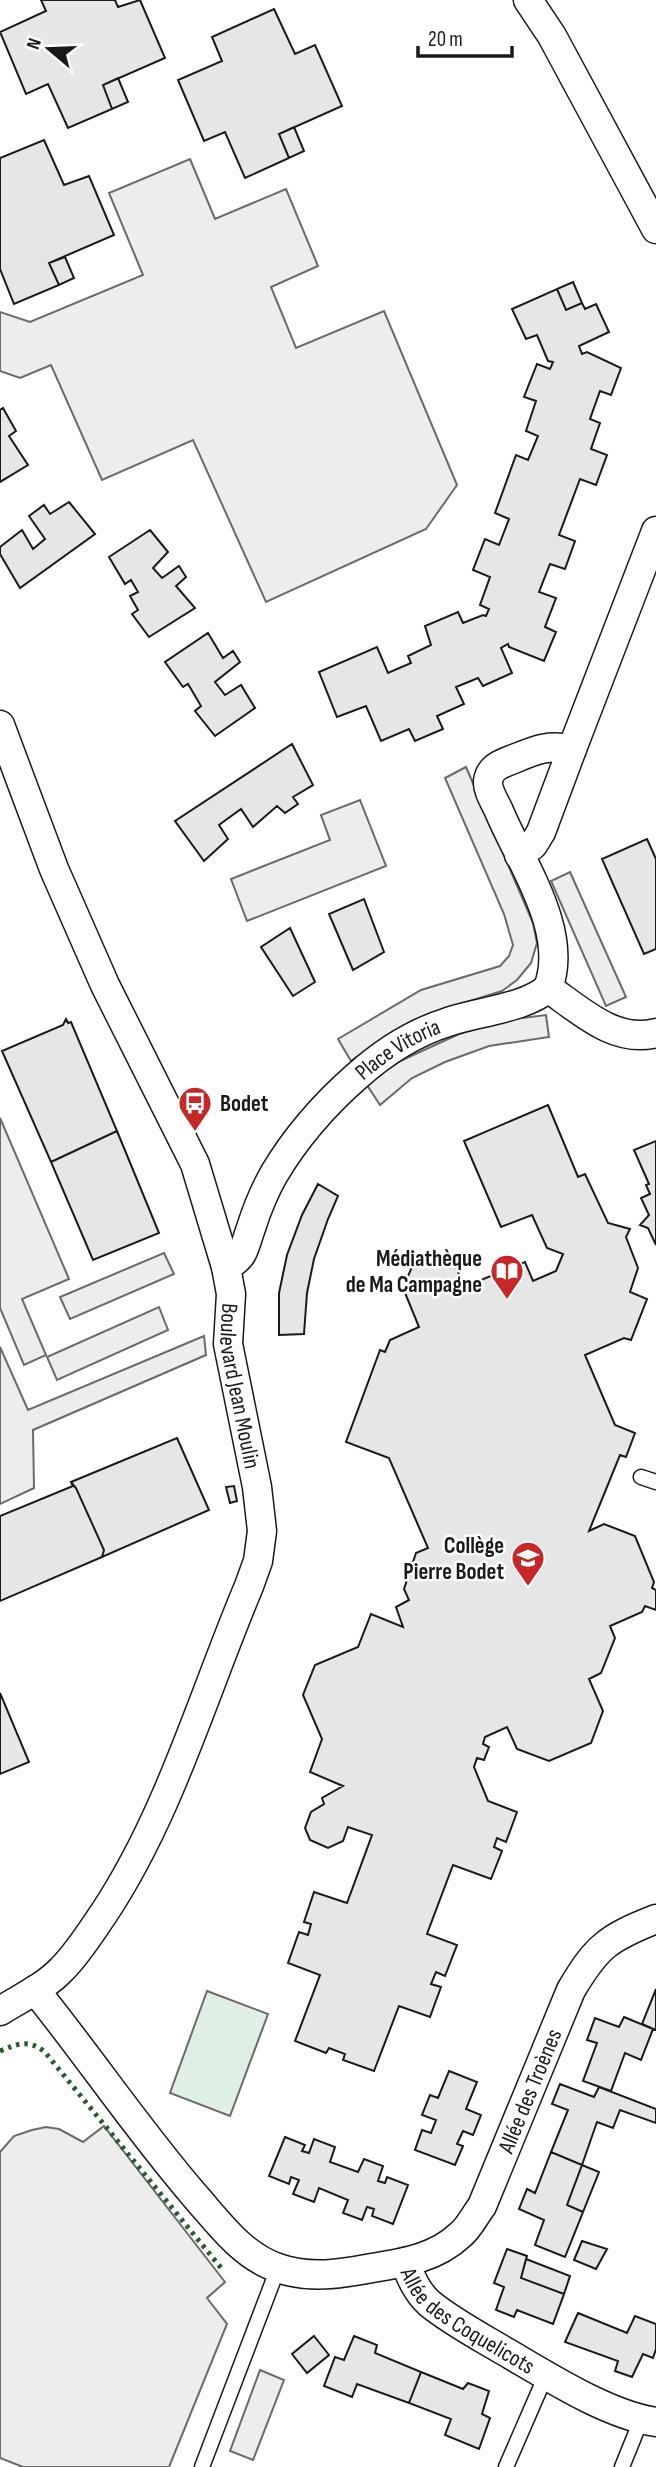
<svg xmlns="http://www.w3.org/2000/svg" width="656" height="2467" font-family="'Sofia Sans Condensed',sans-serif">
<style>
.green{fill:#e0efe3;stroke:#6a6a6a;stroke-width:2}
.parking{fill:#ededed;stroke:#6a6a6a;stroke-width:2}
.building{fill:#e6e6e6;stroke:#1a1a1a;stroke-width:2}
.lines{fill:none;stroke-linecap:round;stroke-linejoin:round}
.service-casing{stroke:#1a1a1a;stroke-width:17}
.minor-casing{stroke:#1a1a1a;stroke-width:31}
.service{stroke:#fff;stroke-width:14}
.minor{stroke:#fff;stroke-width:28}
.hedge{stroke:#2b5a34;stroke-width:5;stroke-dasharray:3.5 5;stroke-linecap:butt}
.labels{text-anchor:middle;stroke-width:5;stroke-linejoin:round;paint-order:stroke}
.street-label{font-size:23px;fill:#1a1a1a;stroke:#fff}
.poi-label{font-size:23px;font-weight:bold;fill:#1a1a1a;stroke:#fff;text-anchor:end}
</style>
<rect width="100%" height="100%" fill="#fff"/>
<path class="green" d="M207 1991 268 2014 230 2116 170 2093Z"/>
<path class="parking" d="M190 159 215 219 286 189 318 266 271 287 296 348 384 311 457 485 426 529 266 602 193 440 102 480 51 365 20 378 0 371V312L30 322 143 275 109 193Z
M466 767 533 923 537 943 531 963 517 980 502 991 444 1009 414 1020 387 1035 351 1061 338 1039 421 990 500 966 509 956 513 945 504 914 445 778Z
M360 800 386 866 247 921 231 879 330 840 321 815Z
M570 872 626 997 606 1006 551 881Z
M546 1015 549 1037 489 1046 445 1062 412 1078 380 1105 365 1082 398 1062 459 1034 506 1020Z
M0 1118 69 1279 22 1299 46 1355 24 1365 0 1308Z
M164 1253 174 1274 70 1319 60 1297Z
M159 1307 168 1330 57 1380 47 1357Z
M204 1336 206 1355 33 1430 34 1488 0 1504V1347L28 1410Z
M104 2126 225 2282 207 2298 227 2324 169 2467H23L0 2458V2152L14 2136 32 2130 46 2127 59 2129 83 2142Z
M260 2370 284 2380 253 2460 230 2451Z"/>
<path class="building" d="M41 0H115L118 7 140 0 165 58 103 85 112 109 68 128 48 84 26 94 0 32 46 11Z
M274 9 295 54 315 45 342 106 279 134 289 158 245 178 225 132 204 141 178 80 222 61 212 37Z
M118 78 128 102 112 109 103 85Z
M294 127 304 151 289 158 279 134Z
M44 140 64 185 89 176 114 235 49 263 59 285 14 304 0 269V158Z
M65 257 74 278 59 285 49 263Z
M573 282 582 303 566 310 557 289Z
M557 289 566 310 582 303 585 309 596 304 609 332 579 346 582 354 587 352 621 368 611 395 600 391 590 419 600 423 591 449 607 455 596 485 580 479 559 535 575 541 565 569 550 564 539 592 556 598 545 627 556 632 544 661 509 647 508 644 501 648 512 673 483 686 478 678 456 687 464 704 437 716 443 729 415 741 409 729 381 741 366 706 337 717 319 672 377 647 388 673 411 663 408 656 431 645 425 626 458 612 463 623 483 615 486 616 489 609 480 605 490 577 473 570 485 539 499 545 509 519 495 513 516 455 528 460 538 436 526 431 536 401 524 397 537 364 550 369 553 362 548 361 537 335 526 339 512 309Z
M3 408 16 431 9 436 28 465 0 482V410Z
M69 502 95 534 20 588 0 554V547L22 530 33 549 45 539 29 516 44 505 50 514Z
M150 530 168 552 153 568 162 578 179 566 186 577 176 586 195 608 149 637 132 614 138 610 130 596 138 592 131 580 125 584 109 557Z
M208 633 223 658 233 651 240 662 215 682 225 695 241 685 255 708 215 736 195 711 201 706 188 684 183 687 165 662Z
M292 744 313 785 293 797 298 804 285 813 277 806 253 827 241 809 219 825 228 839 204 861 175 821Z
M647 839 656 859V949L644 954 602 859Z
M364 899 384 952 353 970 329 914Z
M290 928 315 982 293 996 261 947Z
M66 1019 68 1023 71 1022 117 1131 51 1162 2 1051 63 1025Z
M548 1105 578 1177 585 1174 608 1223 630 1229 626 1237 638 1268 630 1292 647 1299 631 1340 624 1338 585 1355 615 1425 635 1433 626 1457 620 1455 589 1531 604 1524 635 1536 654 1582 652 1588 656 1590V1610L645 1606 642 1612 610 1626 615 1638 601 1673 589 1679 603 1711 591 1743 549 1761 517 1749 507 1727 485 1737 483 1744 489 1747 484 1760 477 1758 474 1767 488 1801 517 1812 506 1842 497 1838 494 1847 502 1851 491 1879 453 1865 427 1934 457 1945 445 1976 436 1972 431 1984 441 1987 430 2017 399 2006 374 2071 343 2060 345 2054 329 2048 326 2053 295 2041 320 1975 288 1963 299 1932 308 1935 311 1924 304 1922 314 1892 347 1903 372 1835 348 1827 343 1841 328 1848 310 1840 305 1828 311 1812 324 1804 322 1798 343 1786 310 1772 322 1739 303 1695 315 1665 358 1647 371 1614 403 1627 396 1607 409 1600 404 1589 416 1553 428 1548 389 1458 346 1442 380 1350 385 1352 390 1340 419 1327 403 1288 414 1262 432 1254 454 1262 464 1287 525 1262 533 1281 556 1271 563 1254 547 1248 532 1215 501 1227 464 1141Z
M117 1131 159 1233 93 1260 51 1162Z
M656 1141V1245L648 1228 640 1225 649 1215 641 1198 650 1194 646 1185 649 1184 634 1150Z
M318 1184 338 1196 328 1219 314 1259 307 1293 304 1334 279 1335V1293L287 1255 302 1215Z
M177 1438 209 1510 102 1557 104 1550 76 1488 71 1482Z
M71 1483 76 1488 104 1550 102 1557 0 1601V1516L73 1486Z
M234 1486 237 1501 230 1503 226 1487Z
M0 1693 29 1762 0 1774Z
M656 1989V2030L642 2024Z
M624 2017 653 2029 641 2060 625 2053 611 2091 583 2081 597 2043 587 2040 595 2018 619 2027Z
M449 2071 477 2082 466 2109 481 2115 473 2135 463 2131 457 2144 463 2146 455 2165 415 2150 422 2130 431 2133 436 2120 422 2115 430 2095 438 2098Z
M560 2084 594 2097 599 2087 656 2109V2123L620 2110 613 2128 597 2122 582 2165 551 2152 568 2110 552 2104Z
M285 2137 305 2145 302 2151 309 2153 314 2139 335 2147 330 2162 358 2172 364 2159 383 2166 378 2181 385 2183 387 2177 408 2185 393 2224 372 2216 374 2209 367 2207 362 2220 343 2213 348 2200 319 2188 314 2202 293 2194 299 2180 291 2177 289 2184 269 2176Z
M551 2152 582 2165 567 2205 583 2212 565 2257 535 2245 544 2220 519 2209 527 2189 535 2193Z
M582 2165 599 2172 583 2212 567 2205Z
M582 2241 607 2249 596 2269 574 2260Z
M507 2249 527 2256 521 2278 564 2294 553 2324 517 2310 514 2317 496 2310 504 2287 494 2283Z
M526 2259 570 2276 564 2294 521 2278Z
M578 2313 627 2333 635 2316 656 2324V2349L653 2358 643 2354 632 2377 615 2371 618 2361 565 2342Z
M314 2336 329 2355 307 2373 292 2354Z
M354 2336 377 2345 375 2353 421 2372 409 2403 357 2384 352 2397 324 2386 335 2357 344 2360Z
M421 2372 463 2389 468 2383 489 2391 482 2414 490 2418 479 2449 445 2435 451 2419 409 2403Z"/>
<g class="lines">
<defs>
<path id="service" d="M641 1477 656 1482
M202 2467 278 2268
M506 2467 546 2375
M622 2467 641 2420"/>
<g id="minor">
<path d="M528 0 552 36 656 229"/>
<path id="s1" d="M0 725 54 869 105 985 195 1164 226 1267 231 1294 228 1344 257 1487 262 1531 258 1561 249 1586C203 1695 169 1815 104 1913 91 1932 78 1953 62 1969 45 1987 21 1998 0 2011"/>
<path d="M519 855 533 845 541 832 572 749"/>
<path d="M548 988C570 931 520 862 499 811 495 802 487 790 488 781 490 766 504 763 516 758 538 749 548 745 572 749L656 531"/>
<path id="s2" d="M226 1267C232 1263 239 1259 242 1253 246 1245 248 1236 251 1228 257 1209 265 1190 274 1174 296 1137 325 1104 357 1076 384 1052 413 1033 448 1022 477 1012 526 1008 548 988 580 1010 615 1044 656 1033"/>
<path id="s3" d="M35 1990C90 2058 138 2130 195 2196 219 2223 242 2256 278 2268 309 2279 340 2274 372 2268 403 2263 436 2258 460 2235 469 2228 475 2215 482 2206L571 1990C597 1946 608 1938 656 1919"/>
<path id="s4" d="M405 2262C411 2278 417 2292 429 2303 452 2322 481 2337 506 2352 549 2377 608 2415 656 2422"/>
</g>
</defs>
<use href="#service" class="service-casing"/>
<use href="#minor" class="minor-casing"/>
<use href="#service" class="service"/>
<use href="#minor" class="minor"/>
<path class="hedge" d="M0 2051C18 2044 27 2039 44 2051L222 2269"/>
</g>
<defs>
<symbol id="bus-pin" viewBox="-11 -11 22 30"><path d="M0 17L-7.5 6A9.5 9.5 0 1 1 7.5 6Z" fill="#c62828" stroke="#fff"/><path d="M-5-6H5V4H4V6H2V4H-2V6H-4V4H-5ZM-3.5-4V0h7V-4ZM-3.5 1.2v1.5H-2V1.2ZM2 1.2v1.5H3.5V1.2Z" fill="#fff"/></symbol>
<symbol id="library-pin" viewBox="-11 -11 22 30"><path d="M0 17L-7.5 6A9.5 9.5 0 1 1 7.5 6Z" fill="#c62828" stroke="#fff"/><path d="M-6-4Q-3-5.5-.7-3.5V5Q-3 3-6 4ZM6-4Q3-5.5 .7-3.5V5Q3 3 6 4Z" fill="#fff"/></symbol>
<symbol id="school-pin" viewBox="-11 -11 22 30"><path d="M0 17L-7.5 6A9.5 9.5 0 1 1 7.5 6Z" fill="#c62828" stroke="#fff"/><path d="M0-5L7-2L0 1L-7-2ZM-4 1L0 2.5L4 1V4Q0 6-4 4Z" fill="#fff"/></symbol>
</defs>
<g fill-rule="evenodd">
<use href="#bus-pin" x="176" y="1084" width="38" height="52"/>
<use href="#library-pin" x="488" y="1252" width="38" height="52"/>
<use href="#school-pin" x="509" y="1539" width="38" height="52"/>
</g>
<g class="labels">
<g class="street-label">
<text dy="8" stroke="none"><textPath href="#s2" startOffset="285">Place Vitoria</textPath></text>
<text dy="8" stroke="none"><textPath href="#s1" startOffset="709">Boulevard Jean Moulin</textPath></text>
<text dy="8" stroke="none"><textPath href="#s3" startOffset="724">Allée des Troènes</textPath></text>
<text dy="8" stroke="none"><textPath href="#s4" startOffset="89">Allée des Coquelicots</textPath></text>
</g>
<g class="poi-label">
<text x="220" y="1111" text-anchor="start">Bodet</text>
<text x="482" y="1266">Médiathèque<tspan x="482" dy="26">de Ma Campagne</tspan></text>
<text x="504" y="1553">Collège<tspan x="504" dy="26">Pierre Bodet</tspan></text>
</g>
</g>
<g transform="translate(49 49) rotate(289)" stroke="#ffffff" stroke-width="5" paint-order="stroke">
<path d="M0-5L12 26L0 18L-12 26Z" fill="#1a1a1a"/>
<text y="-10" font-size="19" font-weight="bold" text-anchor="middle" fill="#1a1a1a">N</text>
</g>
<path d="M418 46v10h94v-10" fill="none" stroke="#1a1a1a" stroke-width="3.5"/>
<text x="428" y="46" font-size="21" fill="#1a1a1a" stroke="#ffffff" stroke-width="5" paint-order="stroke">20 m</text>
</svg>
